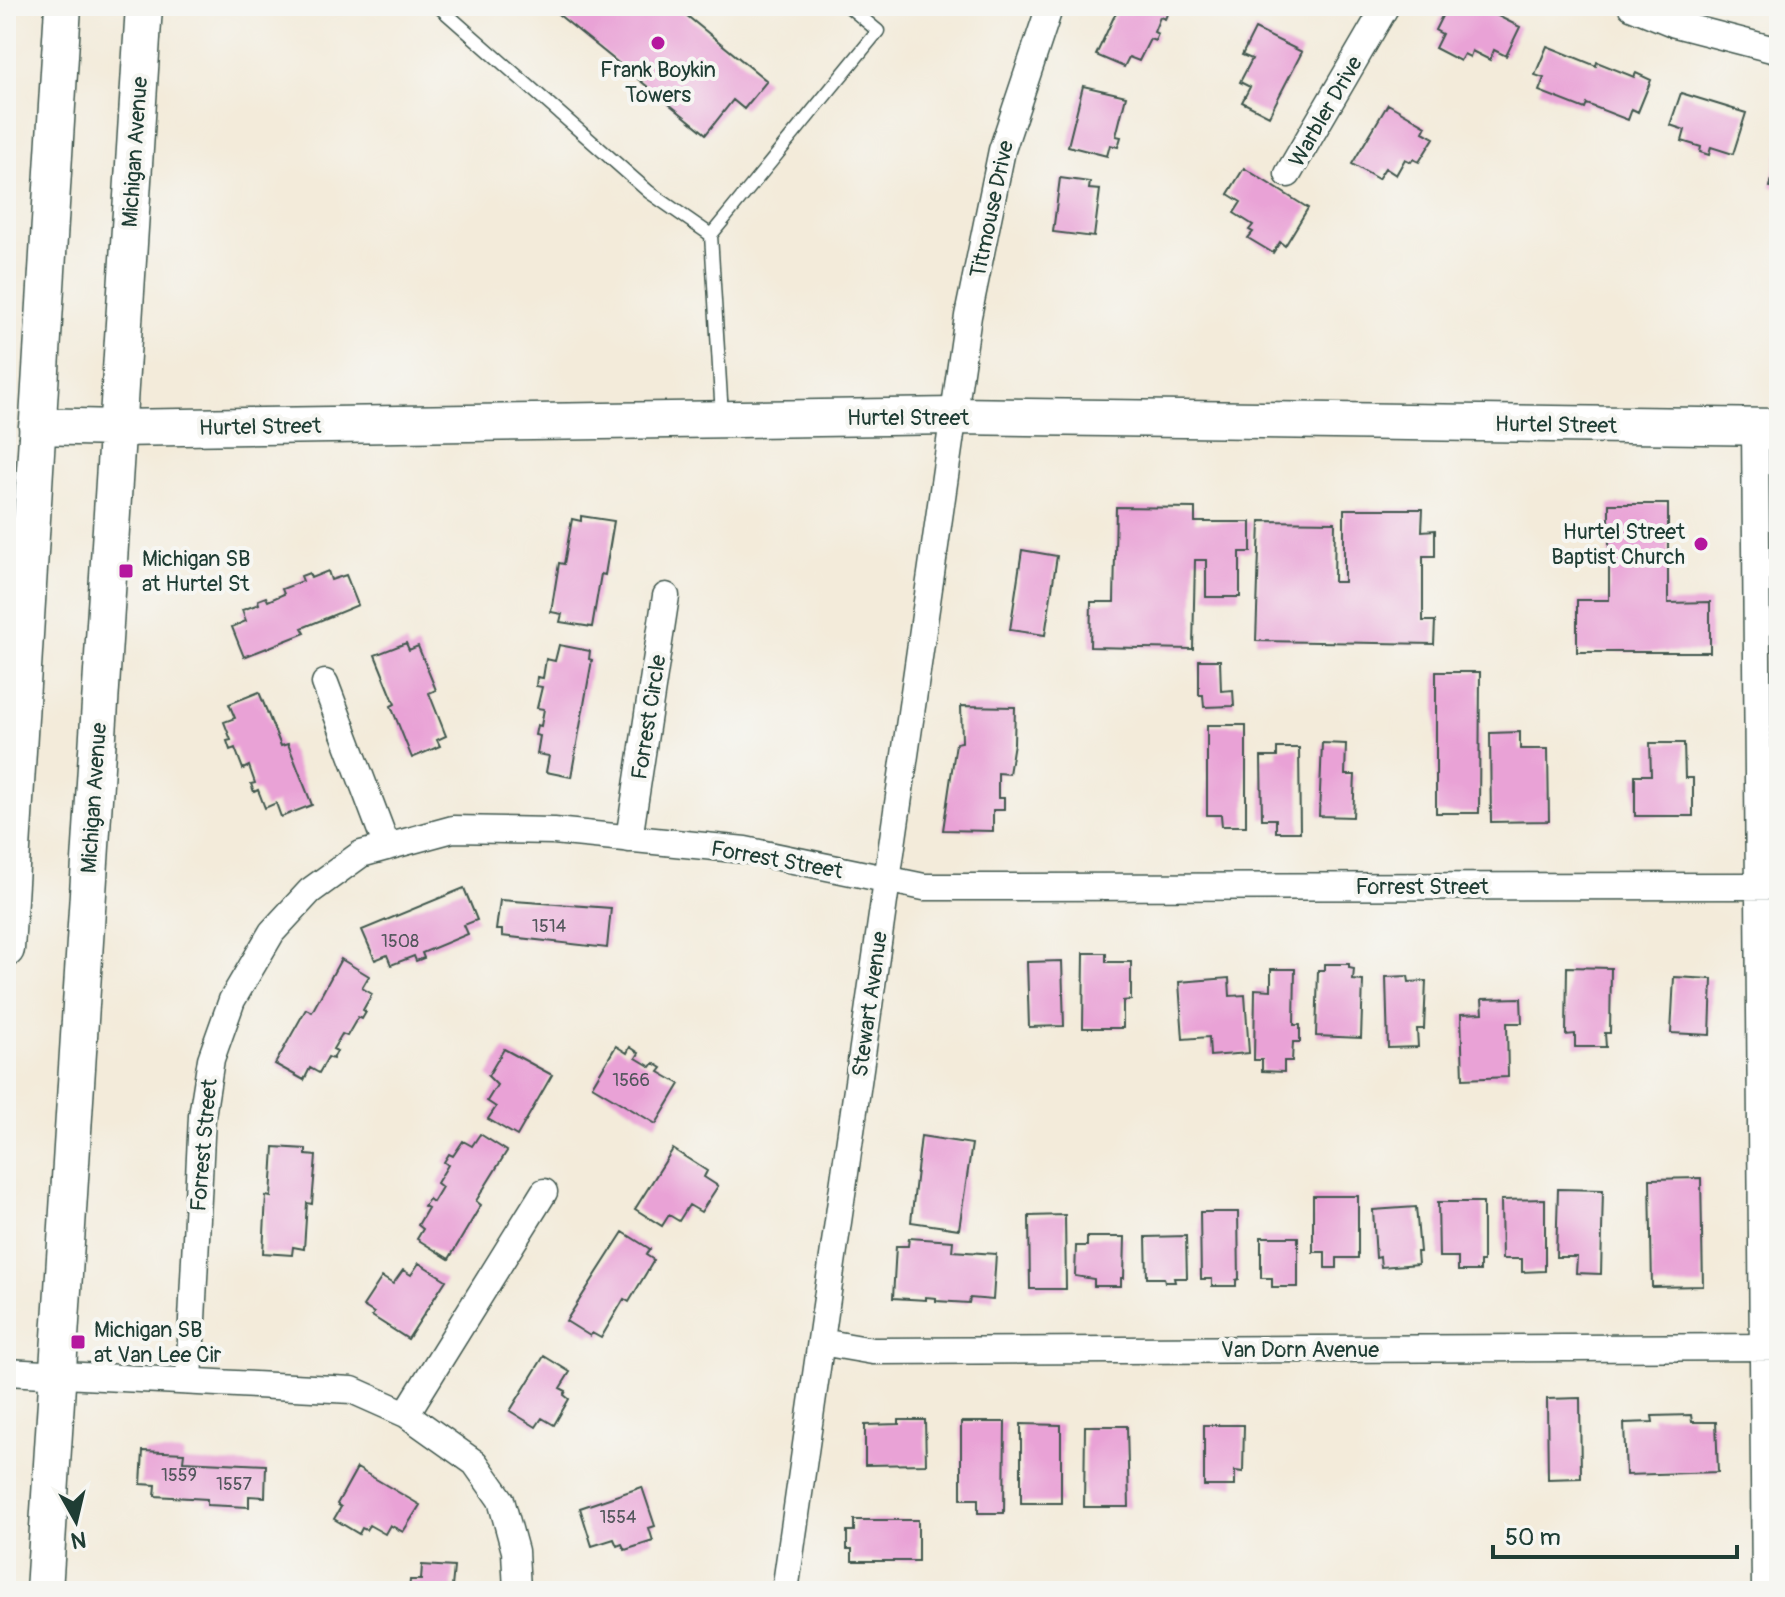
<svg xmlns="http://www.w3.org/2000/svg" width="1785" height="1597" font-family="Pangolin,sans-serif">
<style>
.building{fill:#e9a2d6}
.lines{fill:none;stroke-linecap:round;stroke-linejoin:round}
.lane-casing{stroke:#3f574d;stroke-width:15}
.street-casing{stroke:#3f574d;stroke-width:29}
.secondary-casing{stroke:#3f574d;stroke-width:39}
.lane{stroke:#fff;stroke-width:12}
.street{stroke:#fff;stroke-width:26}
.secondary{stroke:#fff;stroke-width:36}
.poi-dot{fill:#b5179e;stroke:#f6f6f2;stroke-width:3}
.labels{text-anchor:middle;stroke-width:8;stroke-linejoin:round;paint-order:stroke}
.number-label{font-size:18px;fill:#52565c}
.poi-label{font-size:22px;fill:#1f3d34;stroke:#f6f6f2;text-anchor:start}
.street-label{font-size:22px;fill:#1f3d34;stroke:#f6f6f2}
</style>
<rect width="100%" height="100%" fill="#f6f6f2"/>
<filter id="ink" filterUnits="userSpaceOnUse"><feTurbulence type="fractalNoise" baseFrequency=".0125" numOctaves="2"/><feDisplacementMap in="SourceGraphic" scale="16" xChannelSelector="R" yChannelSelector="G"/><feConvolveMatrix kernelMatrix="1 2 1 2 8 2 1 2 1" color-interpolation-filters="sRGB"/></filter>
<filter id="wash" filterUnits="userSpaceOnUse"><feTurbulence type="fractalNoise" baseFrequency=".006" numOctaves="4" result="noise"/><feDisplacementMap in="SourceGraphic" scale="32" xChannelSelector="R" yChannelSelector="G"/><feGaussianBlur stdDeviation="1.8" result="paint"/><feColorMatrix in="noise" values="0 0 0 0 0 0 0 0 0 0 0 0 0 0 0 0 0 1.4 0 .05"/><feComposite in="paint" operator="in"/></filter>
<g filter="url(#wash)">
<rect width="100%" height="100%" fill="#f3ebda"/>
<g id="blocks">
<path class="building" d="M548 6H675L767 81 744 109 733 100 706 134Z
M1119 6H1167L1165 11 1168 12 1165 19 1160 17 1154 32 1158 34 1155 41 1150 39 1139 61 1129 57 1124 67 1096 55Z
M1447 6H1478L1520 27 1506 56 1494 50 1490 60 1472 51 1470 57 1464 54 1460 61 1435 48 1442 34 1435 30Z
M1255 29 1302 52 1269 116 1242 102 1250 87 1240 82 1252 59 1242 55Z
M1547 46 1596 66 1597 62 1634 77 1636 73 1651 80 1638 112 1632 109 1628 120 1587 104 1585 109 1539 91 1544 78 1535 75Z
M1083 86 1126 96 1116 136 1121 137 1118 147 1110 145 1107 156 1068 146Z
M1681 93 1746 113 1733 154 1711 147 1709 155 1700 152 1701 147 1682 141 1685 130 1670 125Z
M1388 104 1426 126 1423 132 1434 138 1419 162 1413 159 1411 162 1405 159 1396 175 1385 168 1378 179 1352 164Z
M1778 153H1779V188L1770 187Z
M1244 168 1308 208 1285 246 1280 242 1273 253 1248 238 1253 232 1249 230 1253 225 1234 213 1241 202 1228 194Z
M1060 178 1090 182 1089 189 1100 190 1094 237 1053 232Z
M1609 504H1668V603L1710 602V652H1577V600H1609Z
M1116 507 1195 508V522H1251V552H1240V597H1206V560H1195L1193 649 1090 647 1091 602H1114Z
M1344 509H1423L1422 531 1435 530V556H1423V621H1435L1434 644 1256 641 1260 521 1335 522 1334 582H1344Z
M581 516 614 521 605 575 601 574 592 627 560 622 562 614 551 612 559 563 564 564 572 519 581 521Z
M1022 550 1057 556 1045 635 1010 630Z
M328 571 331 580 346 575 358 605 302 628 305 633 244 657 232 627 246 621 242 610 259 604 258 600 266 597 268 601 284 594 282 589 303 581 301 576 309 573 311 578Z
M406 643 409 650 418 646 436 690 429 693 446 736 437 740 440 746 412 758 391 706 395 704 375 655Z
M559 645 590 651 589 659 592 660 571 777 546 772 549 756 537 754 540 736 535 735 537 725 541 726 544 709 537 708 542 687 536 686 537 677 543 678 546 659 555 661Z
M1199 660H1220L1221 691 1233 690 1234 706 1204 707 1203 695H1199Z
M1436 672H1480L1479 813H1436Z
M259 692 281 746 288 744 312 805 281 817 276 803 265 808 258 790 254 792 251 784 255 783 249 766 243 769 235 748 230 750 227 741 231 740 224 722 235 718 229 704Z
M961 706 1015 707 1014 743 1009 774 998 773V798H1004V810H993V831L943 830 956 743 962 742Z
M1207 725H1246V826H1222L1221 815H1207Z
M1520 732V749H1548L1549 821 1491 822 1490 733Z
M1322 743 1346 744 1345 775H1355L1353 817 1319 816Z
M1650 743H1684L1685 778H1693V816H1635V775H1651Z
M1277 748H1299L1300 832H1276V819H1262L1261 757H1277Z
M464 888 477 920 464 925 468 934 422 953 424 958 416 961 414 956 391 965 387 955 375 960 362 930Z
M500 900 611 908 607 948 502 936V930H496Z
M1084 953H1106V962H1131V1000L1123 1001V1028H1083Z
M341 959 369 976 362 988 372 994 363 1010 366 1012 362 1019 358 1017 347 1036 342 1034 333 1049 337 1051 333 1059 328 1057 319 1073 310 1068 304 1080 275 1064 306 1009 312 1012Z
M1062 961 1064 1026 1029 1027 1027 962Z
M1324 964H1349V968L1354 969 1353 980 1363 981 1361 1038 1316 1036 1318 970H1324Z
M1567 967 1611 968 1610 1033H1605L1606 1047H1575V1034L1566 1035Z
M1271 969H1295L1294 1025H1300V1042H1293L1292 1061H1284V1072L1262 1071V1060H1254L1255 989 1271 990Z
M1408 976 1409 982 1426 981 1424 1029H1417L1418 1047 1388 1048 1386 977Z
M1674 977 1712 979 1710 1035 1671 1033Z
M1229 978 1230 996 1245 995 1249 1053 1210 1056 1209 1037 1183 1039 1179 982Z
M1521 998 1522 1023H1507L1508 1077 1463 1079 1461 1014 1483 1013 1482 999Z
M616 1046 627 1053 630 1047 639 1053 636 1058 651 1067 654 1063 662 1068 659 1072 680 1084 656 1124 592 1086Z
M504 1049 552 1075 517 1136 488 1119 496 1107 487 1101 497 1085 488 1076Z
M480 1134 507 1151 476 1201 481 1205 449 1259 417 1239 423 1229 418 1225 428 1208 424 1206 429 1199 433 1202 442 1187 437 1183 448 1165 444 1162 449 1154 453 1156 463 1141 472 1146Z
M921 1136 972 1144 959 1229 911 1222Z
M274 1147 306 1149V1155L316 1156 312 1204 307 1203 304 1249 293 1247 292 1255 263 1253 266 1196 271 1197Z
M673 1149 707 1171 704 1177 718 1186 701 1212 689 1205 679 1221 669 1215 662 1226 635 1209Z
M1701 1178 1703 1286 1652 1287 1650 1179Z
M1558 1189 1603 1190 1601 1274 1576 1273 1577 1257H1556Z
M1313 1196H1358V1258H1337V1268H1325V1252H1313Z
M1545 1199V1271L1522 1272V1259H1502L1501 1200Z
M1438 1202H1483V1262H1480V1271H1458V1257H1439Z
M1416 1207 1420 1252H1417L1418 1264 1381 1267 1380 1257 1376 1258 1373 1210Z
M1200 1212H1238L1239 1279 1236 1280V1286H1212V1279H1201Z
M1065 1215 1066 1289H1030L1029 1216Z
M623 1232 650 1249 646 1255 654 1260 629 1302 624 1299 601 1338 592 1333 590 1336 566 1321Z
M1186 1236 1187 1278H1174L1175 1282H1165L1164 1278H1147L1146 1237Z
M1087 1237H1125L1124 1278H1121V1286H1094V1279L1075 1276 1076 1246H1087Z
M1261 1237H1298V1287H1272V1278H1261Z
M909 1238 953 1241 952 1251 996 1254 993 1300 970 1298 969 1303 936 1301V1298L926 1297V1300L893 1298 896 1246H908Z
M419 1263 446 1280 408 1339 372 1316 374 1313 363 1306 382 1277 393 1284 403 1270 411 1275Z
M544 1356 570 1372 560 1388 566 1391 564 1395 569 1399 554 1425 542 1418 536 1427 510 1411Z
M1580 1398 1581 1478 1548 1479 1547 1399Z
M1691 1415 1692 1422H1716L1718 1472 1626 1475 1624 1423 1653 1422 1652 1416Z
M899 1420H925L926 1464 865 1465V1425L899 1424Z
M961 1422H1005L1004 1513H978V1499H961Z
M1021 1424 1061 1425V1503H1021Z
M1204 1425H1244L1243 1472 1235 1471V1486H1204Z
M1085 1426H1127L1129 1507H1084Z
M143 1451 184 1453 183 1461 266 1465 265 1497 249 1496V1507L207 1505V1499L155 1496 156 1485 141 1484Z
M357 1468 420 1505 403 1532 390 1525 385 1534 369 1525 366 1530 362 1528 359 1534 334 1519 341 1507 337 1504Z
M642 1487 655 1526 649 1528 653 1541 625 1550 622 1544 617 1546 614 1539 592 1546 580 1508Z
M854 1520H918V1561H852V1549H847V1531H854Z
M422 1565 454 1567 452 1587H460V1591H409L410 1580H421Z
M1615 1583 1616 1591H1584V1585Z
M604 1584 633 1587V1591H603Z"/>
</g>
</g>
<g filter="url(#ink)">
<use href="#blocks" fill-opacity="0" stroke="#3f574d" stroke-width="2"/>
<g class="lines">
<defs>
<path id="lane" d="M438 6 649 192 711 235
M722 416 711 235 878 31 848 6"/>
<path id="street" d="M1631 6 1675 24 1779 51
M1288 174 1386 6
M1755 427 1765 1591
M325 683 387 847
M629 839 666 596
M821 1342 873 1351 1777 1347
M6 1372 352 1390 406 1414 475 1463 501 1500 515 1551 517 1591
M189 1381 202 1116 211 1059 232 1000 272 932 310 891 361 854 453 829 554 831 745 850 924 887 1779 886
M406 1414 544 1192
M785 1591 968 316 1002 150 1050 6"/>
<path id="secondary" d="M37 426 116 428 954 416 1779 427
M6 949 63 6
M44 1591 144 6"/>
</defs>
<use href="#lane" class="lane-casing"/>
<use href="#street" class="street-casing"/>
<use href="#secondary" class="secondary-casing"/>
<use href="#lane" class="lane"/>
<use href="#street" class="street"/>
<use href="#secondary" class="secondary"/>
</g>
</g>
<g class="poi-dot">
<circle cx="658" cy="43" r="8"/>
<circle cx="1701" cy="544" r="8"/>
<rect x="118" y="563" width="16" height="16" rx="4"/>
<rect x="70" y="1334" width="16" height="16" rx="4"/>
</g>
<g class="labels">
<g class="number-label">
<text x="549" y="932">1514</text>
<text x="400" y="947">1508</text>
<text x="631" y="1086">1566</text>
<text x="179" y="1481">1559</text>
<text x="234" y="1490">1557</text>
<text x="618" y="1523">1554</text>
</g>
<g class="poi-label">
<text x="658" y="77" text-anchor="middle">Frank Boykin<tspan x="658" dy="25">Towers</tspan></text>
<text x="1685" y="539" text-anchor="end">Hurtel Street<tspan x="1685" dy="25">Baptist Church</tspan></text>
<text x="142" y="566">Michigan SB<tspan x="142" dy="25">at Hurtel St</tspan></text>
<text x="94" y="1337">Michigan SB<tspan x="94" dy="25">at Van Lee Cir</tspan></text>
</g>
<g class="street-label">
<text transform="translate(1325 111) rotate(-60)" y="8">Warbler Drive</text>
<text transform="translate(134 152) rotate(-86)" y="8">Michigan Avenue</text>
<text transform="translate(991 209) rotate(-78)" y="8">Titmouse Drive</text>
<text x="908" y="425">Hurtel Street</text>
<text transform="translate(1556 424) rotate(1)" y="8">Hurtel Street</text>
<text transform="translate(260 426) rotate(-1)" y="8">Hurtel Street</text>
<text transform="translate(648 717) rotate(-81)" y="8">Forrest Circle</text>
<text transform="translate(93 798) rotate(-86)" y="8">Michigan Avenue</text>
<text transform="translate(777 859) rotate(10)" y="8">Forrest Street</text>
<text x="1422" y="894">Forrest Street</text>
<text transform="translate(869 1004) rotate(-82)" y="8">Stewart Avenue</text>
<text transform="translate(203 1145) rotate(-85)" y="8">Forrest Street</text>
<text x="1300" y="1357">Van Dorn Avenue</text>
</g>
</g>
<rect width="1785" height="1597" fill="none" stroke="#f6f6f2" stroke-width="32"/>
<g transform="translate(76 1521) rotate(172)" stroke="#f6f6f2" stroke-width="6" paint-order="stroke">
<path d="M0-6L14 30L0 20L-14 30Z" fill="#1f3d34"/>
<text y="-12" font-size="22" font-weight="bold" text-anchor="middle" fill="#1f3d34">N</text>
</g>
<path d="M1493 1545v12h244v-12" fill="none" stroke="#1f3d34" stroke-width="4"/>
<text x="1505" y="1545" font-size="24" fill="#1f3d34" stroke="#f6f6f2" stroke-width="6" paint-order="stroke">50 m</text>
</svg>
